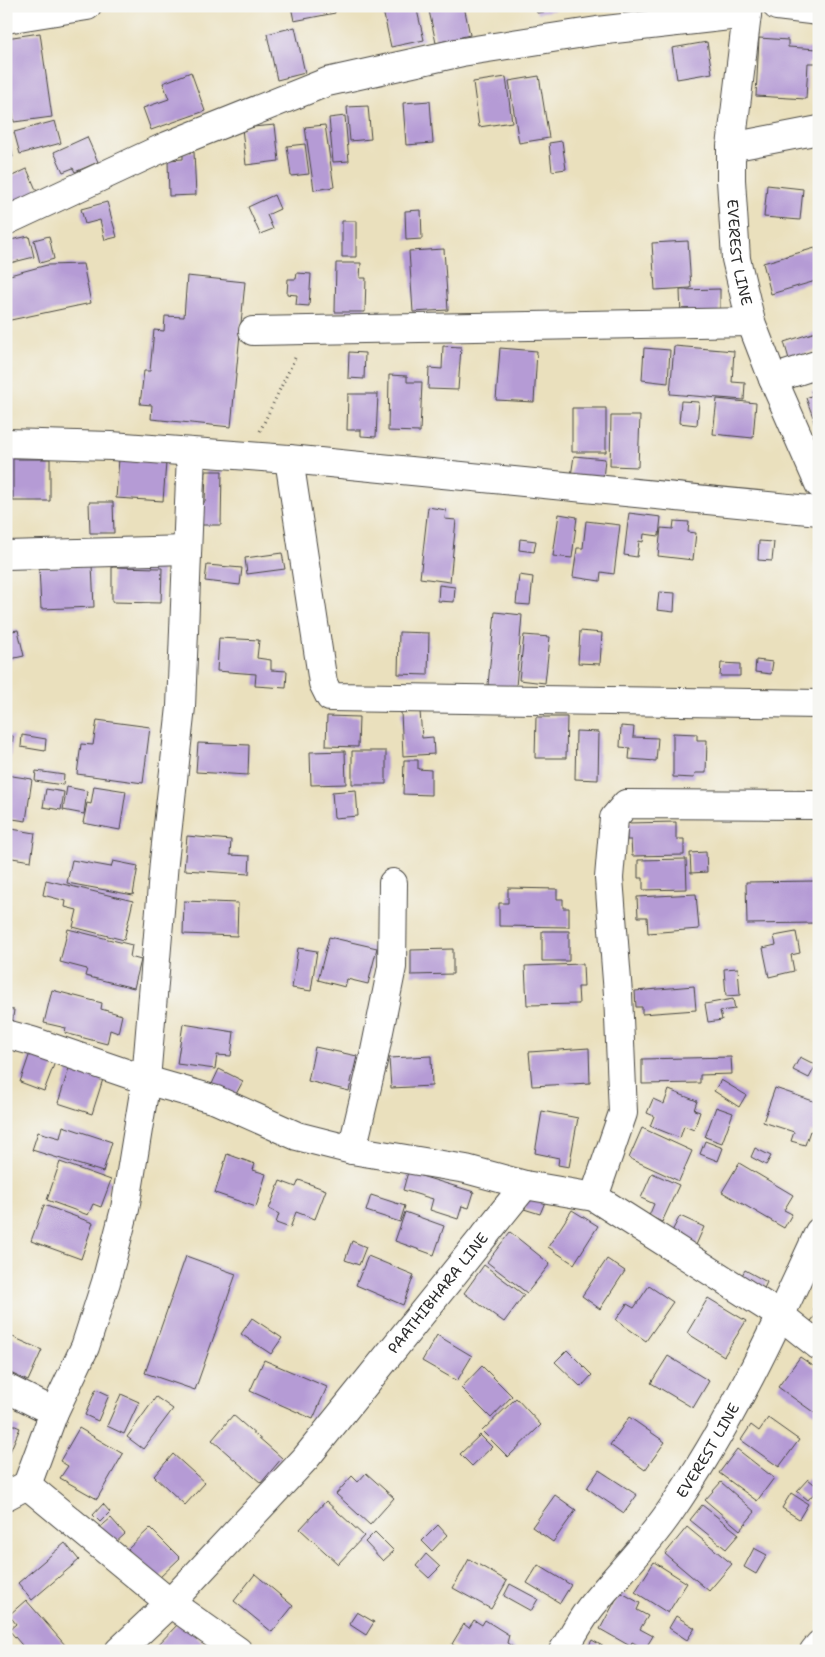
<svg xmlns="http://www.w3.org/2000/svg" width="825" height="1657" font-family="'Shantell Sans',sans-serif">
<style>
.building{fill:#b59bd5}
.lines{fill:none;stroke-linecap:round;stroke-linejoin:round}
.minor-casing{stroke:#484641;stroke-width:30}
.path{stroke:#484641;stroke-width:3;stroke-dasharray:1 4;stroke-linecap:butt}
.minor{stroke:#fff;stroke-width:28}
.labels{text-anchor:middle;stroke-width:4.5;stroke-linejoin:round;paint-order:stroke}
.street-label{font-size:15px;fill:#2b2b2b;stroke:#f6f6f2}
</style>
<rect width="100%" height="100%" fill="#f6f6f2"/>
<filter id="ink" filterUnits="userSpaceOnUse"><feTurbulence type="fractalNoise" baseFrequency=".02" numOctaves="2"/><feDisplacementMap in="SourceGraphic" scale="10" xChannelSelector="R" yChannelSelector="G"/><feConvolveMatrix kernelMatrix="1 2 1 2 8 2 1 2 1" color-interpolation-filters="sRGB"/></filter>
<filter id="wash" filterUnits="userSpaceOnUse"><feTurbulence type="fractalNoise" baseFrequency=".0096" numOctaves="4" result="noise"/><feDisplacementMap in="SourceGraphic" scale="20" xChannelSelector="R" yChannelSelector="G"/><feGaussianBlur stdDeviation="1.12" result="paint"/><feColorMatrix in="noise" values="0 0 0 0 0 0 0 0 0 0 0 0 0 0 0 0 0 1.4 0 .05"/><feComposite in="paint" operator="in"/></filter>
<g filter="url(#wash)">
<rect width="100%" height="100%" fill="#eae0bd"/>
<g id="blocks">
<path class="building" d="M291 6H334L335 13 294 21Z
M382 6H416L424 40 391 47Z
M428 6H464L470 35 436 43Z
M535 6H556V10L537 13Z
M295 27 305 73 277 80 267 34Z
M40 33 52 117 14 122 6 68V38Z
M759 38 788 40V47L818 49V63H808L806 99 756 96Z
M707 42 712 73 677 79 672 48Z
M191 72 205 111 151 130 143 108 169 99 163 83Z
M539 76 549 138 519 143 509 81Z
M506 77 512 122 479 127 473 82Z
M430 101 433 143 406 145 403 103Z
M368 106 371 139 350 141 347 107Z
M345 116 349 161 333 162 329 118Z
M55 121 61 143 20 154 14 132Z
M6 124 13 157 6 158Z
M275 125 279 161 246 165 242 128Z
M325 125 334 187 314 190 305 127Z
M87 137 98 162 75 172 73 168 63 172 54 152Z
M562 141 566 169 552 171 549 143Z
M305 144 309 174 291 176 287 146Z
M194 152 196 195 169 196 168 160 183 159V153Z
M27 169 37 192 6 207V179Z
M767 185 803 189 800 220 764 217Z
M274 195 280 209 267 215 273 229 260 234 248 207Z
M107 202 117 237 105 240 100 220 85 224 81 209Z
M421 210 422 239 406 240 405 211Z
M342 221H356V257H342Z
M29 236 34 257 6 264V241Z
M49 236 54 259 40 263 34 240Z
M688 241 691 288 655 290 652 243Z
M815 248 819 261V280L771 294 763 263Z
M444 249 448 310 413 312 409 251Z
M336 263H361L360 278H366L365 312H335Z
M83 264 91 303 6 321V276L47 265Z
M297 273 311 274 309 306 296 305 297 295 287 294 288 279H296Z
M187 276 245 282 231 427 151 419 152 405 140 404 144 371H150L154 330 164 331 165 316 184 317Z
M720 289V316L681 317 680 290Z
M819 331V349L789 359 784 342Z
M443 346 461 347 458 390 428 389 429 368 442 369Z
M674 346 734 351 732 382 745 383 744 400 670 394Z
M500 348 537 351 534 402 496 400Z
M644 348 670 350 668 383 642 380Z
M349 352 365 353 364 379 348 378Z
M389 375 407 376V382H422L420 432 388 431Z
M819 388V415L813 417 806 398 813 395 811 391Z
M348 394H378L376 437 361 436V430H347Z
M717 399 756 403 753 438 713 434Z
M681 401 699 402 697 425 679 423Z
M572 408H606V452H572Z
M611 416H640L638 467 610 466Z
M819 417V437H818L813 419Z
M574 456 605 459 603 479 571 476Z
M13 459H50V501H13Z
M119 459 166 463 163 501 116 498Z
M206 471H222L221 525H196V502H205Z
M89 502H113L114 533H90Z
M428 507 446 510 445 519 456 520 450 582 420 578Z
M629 513 661 517 659 536 644 534 643 542 639 541 637 557 624 555Z
M559 514 577 517 572 558 553 556Z
M586 521 620 525 614 574 601 572 600 581 573 577 577 548H583Z
M674 521 689 522 688 532 696 533 693 560 658 556 661 528 673 529Z
M520 539 536 541 534 552 519 550Z
M759 541 774 542 772 561 758 560Z
M282 553 285 569 247 574 245 558Z
M92 565 94 607 41 609 39 567Z
M207 565 242 568 240 585 205 581Z
M112 567 162 568 161 603 112 602Z
M519 575 533 577 530 605 516 604Z
M439 585 455 587 454 602 438 601Z
M659 592 675 593 674 612 657 610Z
M495 612 522 615 516 687 488 685Z
M18 630 24 656 6 660V632Z
M580 631 602 633 600 664 578 663Z
M399 632 429 633 428 675 398 674Z
M524 635 550 637 545 683 519 680Z
M219 638 259 640 257 658 271 660V670L287 671 286 688 255 686 256 674 217 671Z
M756 660 773 662 771 674 755 672Z
M721 663 740 664V676H720Z
M420 711 422 738 433 737 434 754 403 756 401 712Z
M327 716 359 717 358 747 326 746Z
M536 717H567L566 758H535Z
M97 720 150 727 143 783 77 774 81 744 93 745Z
M621 726 634 727 633 737 658 738 656 761 629 759 630 748 620 747Z
M576 731 599 732 598 780 575 779Z
M673 733 697 734V740H707L706 773H695L694 778 673 777Z
M6 735 13 736 9 766H6Z
M22 735 46 739 45 751 21 747Z
M198 743 249 745 248 775 196 772Z
M345 751 346 784 311 785 310 752Z
M352 751H386V784H352Z
M404 760H418V769L431 770V795L403 794Z
M36 771 64 775 63 785 35 781Z
M6 775 32 779 26 821 6 818Z
M94 786 126 791 120 830 83 823 87 803 91 804Z
M67 787 87 791 84 814 63 810Z
M46 789 64 792 61 810 43 807Z
M356 790 358 816 334 818 332 792Z
M676 822V839H684V855L632 856 631 840H627V823Z
M6 828 35 833 31 861 6 857Z
M187 836 231 840 230 855 250 856 249 874 184 870Z
M706 852 707 872 691 873 690 853Z
M686 859 687 889 643 890V878H638V860Z
M72 860 111 867 113 861 138 866 133 895 67 883Z
M46 880 133 901 124 940 73 927 77 910 65 907 66 901 43 895Z
M815 881 816 923 747 924 746 882Z
M508 888 557 889V899H563V908H569V927L499 926V903H508Z
M696 894 699 929 648 933 647 917H638L637 897Z
M184 901 238 903 237 936 183 934Z
M68 929 132 945 130 957 141 960 134 988 85 976 87 969 60 962Z
M542 931H569V961H542Z
M796 932 800 953 791 955 794 971 769 977 763 948 776 945 774 936Z
M329 937 377 948 368 984 347 979 345 987 318 980Z
M298 948 317 951 311 991 292 988Z
M453 949V974L411 975V950Z
M583 964 584 987H578L579 1004 527 1005 525 966Z
M738 968 740 995 726 996 724 969Z
M694 986 696 1010 642 1014V1007H636L635 991Z
M52 990 102 1003 101 1009 122 1015 118 1033 110 1030 107 1044 65 1033 66 1028 44 1023Z
M733 999 735 1009 720 1011 722 1020 708 1022 705 1004Z
M6 1009 14 1010 12 1024H6Z
M183 1024 234 1032 231 1056 217 1055 215 1069 177 1064Z
M315 1047 357 1056 349 1091 308 1081Z
M589 1048 590 1083 532 1086 529 1052Z
M30 1053 55 1062 44 1091 20 1082Z
M431 1056 432 1086 391 1088 389 1058Z
M731 1057 732 1074 700 1075V1083L642 1084V1059Z
M800 1057 816 1065 809 1078 793 1070Z
M69 1068 103 1079 92 1114 58 1103Z
M219 1069 243 1081 235 1096 212 1084Z
M721 1080 746 1095 739 1107 714 1091Z
M775 1088 819 1103V1132L818 1134 810 1131 805 1145 791 1141 794 1132 763 1122Z
M669 1090 697 1101 694 1110 700 1112 694 1130 684 1126 680 1138 650 1126 654 1116 647 1113 653 1099 664 1104Z
M716 1107 733 1113 722 1143 705 1137Z
M542 1111 578 1118 569 1167 558 1165 559 1158 535 1153Z
M63 1126 112 1142 103 1172 32 1150 38 1132 60 1138Z
M642 1128 692 1151 679 1181 629 1158Z
M705 1141 723 1148 718 1161 700 1154Z
M755 1148 771 1156 766 1165 751 1157Z
M227 1154 255 1164 253 1170 266 1174 256 1207 215 1193Z
M60 1162 111 1180 101 1207 93 1204 88 1215 47 1200Z
M739 1163 793 1195 784 1210 792 1214 784 1228 722 1192Z
M408 1172 474 1192 469 1208 462 1206 458 1219 430 1210 433 1199 403 1190Z
M652 1173 679 1185 662 1222 649 1216 654 1204 641 1198Z
M299 1180 326 1190 315 1219 296 1212 290 1228 276 1223 279 1214 269 1209 280 1181 296 1187Z
M371 1195 405 1206 400 1222 366 1211Z
M528 1196 545 1202 540 1214 524 1209Z
M44 1205 93 1223 81 1259 31 1241Z
M572 1210 598 1226 574 1264 548 1247Z
M405 1212 444 1226 434 1255 395 1241Z
M680 1216 704 1227 696 1245 671 1233Z
M510 1232 550 1264 527 1293 487 1262Z
M352 1241 366 1247 359 1265 345 1260Z
M186 1256 236 1274 195 1390 145 1373Z
M368 1256 414 1275 403 1305 356 1285Z
M607 1259 625 1271 600 1309 582 1296Z
M484 1265 524 1295 504 1322 464 1293Z
M745 1270 767 1282 761 1295 738 1282Z
M649 1286 673 1302 646 1341 616 1320 627 1304 634 1308Z
M708 1298 746 1321 724 1356 687 1333Z
M819 1302V1331L809 1324 817 1313 813 1310Z
M252 1318 282 1338 271 1354 241 1334Z
M6 1334 42 1350 28 1381 6 1371Z
M437 1335 472 1356 457 1381 422 1361Z
M567 1350 592 1375 581 1387 555 1362Z
M668 1356 709 1381 693 1408 651 1383Z
M800 1357 819 1370V1411L816 1414 778 1387Z
M264 1360 327 1387 313 1419 250 1391Z
M482 1366 512 1396 491 1418 461 1388Z
M96 1389 109 1395 98 1421 85 1415Z
M121 1394 139 1402 124 1434 107 1426Z
M156 1397 173 1409 143 1449 127 1437Z
M516 1398 541 1425 508 1457 482 1431Z
M233 1415 282 1458 261 1483 212 1440Z
M629 1417 665 1442 645 1470 610 1445Z
M768 1418 799 1440 779 1467 741 1440 751 1425 759 1431Z
M6 1422 20 1428 6 1461Z
M79 1428 123 1454 97 1499 60 1478 68 1466 60 1461Z
M480 1435 492 1447 472 1466 460 1454Z
M737 1449 774 1478 757 1501 719 1473Z
M173 1454 205 1483 185 1505 154 1476Z
M599 1470 637 1495 624 1513 587 1488Z
M366 1473 394 1498 370 1525 336 1494 352 1476 358 1482Z
M808 1479 819 1488 808 1500 797 1491Z
M721 1482 755 1512 740 1530 705 1500Z
M791 1493 808 1504 799 1519 782 1508Z
M555 1495 576 1510 553 1542 532 1527Z
M326 1501 364 1536 338 1564 300 1529Z
M103 1504 110 1512 100 1522 93 1515Z
M702 1505 739 1534 726 1549 690 1520Z
M111 1518 125 1534 113 1545 98 1529Z
M438 1525 447 1535 432 1551 422 1541Z
M687 1527 732 1564 709 1591 665 1554Z
M150 1528 180 1558 158 1579 128 1549Z
M375 1532 394 1551 383 1561 365 1542Z
M65 1543 79 1560 32 1600 18 1583Z
M754 1548 767 1555 756 1574 744 1567Z
M426 1554 440 1567 429 1578 416 1566Z
M469 1559 507 1581 491 1609 453 1588Z
M654 1562 687 1583 668 1613 635 1592Z
M538 1565 571 1585 560 1603 527 1583Z
M255 1574 293 1606 272 1632 234 1601Z
M510 1584 538 1599 531 1611 504 1596Z
M620 1592 640 1603 637 1610 648 1616 640 1629 653 1636 645 1649 632 1642 630 1646 600 1629Z
M26 1600 66 1646 61 1651H27L9 1630 16 1624 9 1615Z
M357 1612 374 1622 366 1635 349 1624Z
M676 1616 695 1628 687 1640 669 1628Z
M474 1620 482 1625 485 1620 509 1635 507 1643 519 1651H462L452 1644 464 1624 469 1628Z
M181 1621 211 1651H152Z
M592 1640 611 1651H586Z"/>
</g>
</g>
<g filter="url(#ink)">
<use href="#blocks" fill-opacity="0" stroke="#484641" stroke-width="1"/>
<g class="lines">
<defs>
<g id="minor">
<path id="s1" d="M748 6 731 147V180L736 259 751 322 773 379 819 484"/>
<path d="M777 6 819 11"/>
<path d="M6 19 87 6"/>
<path d="M731 147 819 130"/>
<path d="M6 221 167 146 327 82 462 52 597 31 747 14"/>
<path d="M253 331 751 322"/>
<path d="M773 379 819 364"/>
<path d="M6 443 111 446 289 459 819 511"/>
<path d="M289 459 323 683 330 697 819 704"/>
<path d="M6 555 187 550"/>
<path d="M6 1034 32 1041 146 1080 216 1100 297 1136 352 1150 466 1169 525 1185"/>
<path d="M352 1150 373 1061 392 967 393 883"/>
<path d="M594 1197 623 1113 618 994 609 878 614 818 626 804 819 805"/>
<path d="M6 1388 54 1412"/>
<path d="M27 1485 54 1412 85 1347 106 1282 125 1209 146 1080 164 862 181 707 191 453"/>
<path d="M6 1496 27 1485 170 1603 238 1651"/>
<path id="s2" d="M119 1651 170 1603 305 1459 525 1185 594 1197 781 1316 819 1346"/>
<path id="s3" d="M563 1651C573 1635 582 1617 594 1603 619 1573 647 1545 669 1513 730 1425 775 1329 819 1232"/>
<path d="M814 1651 819 1645"/>
</g>
</defs>
<use href="#minor" class="minor-casing"/>
<path class="path" d="M260 431 295 358"/>
<use href="#minor" class="minor"/>
</g>
</g>
<g class="labels">
<g class="street-label">
<text dy="5" stroke="none"><textPath href="#s1" startOffset="248">EVEREST LINE</textPath></text>
<text dy="5" stroke="none"><textPath href="#s2" startOffset="480">PAATHIBHARA LINE</textPath></text>
<text dy="5" stroke="none"><textPath href="#s3" startOffset="248">EVEREST LINE</textPath></text>
</g>
</g>
<rect width="825" height="1657" fill="none" stroke="#f6f6f2" stroke-width="25"/>
</svg>
